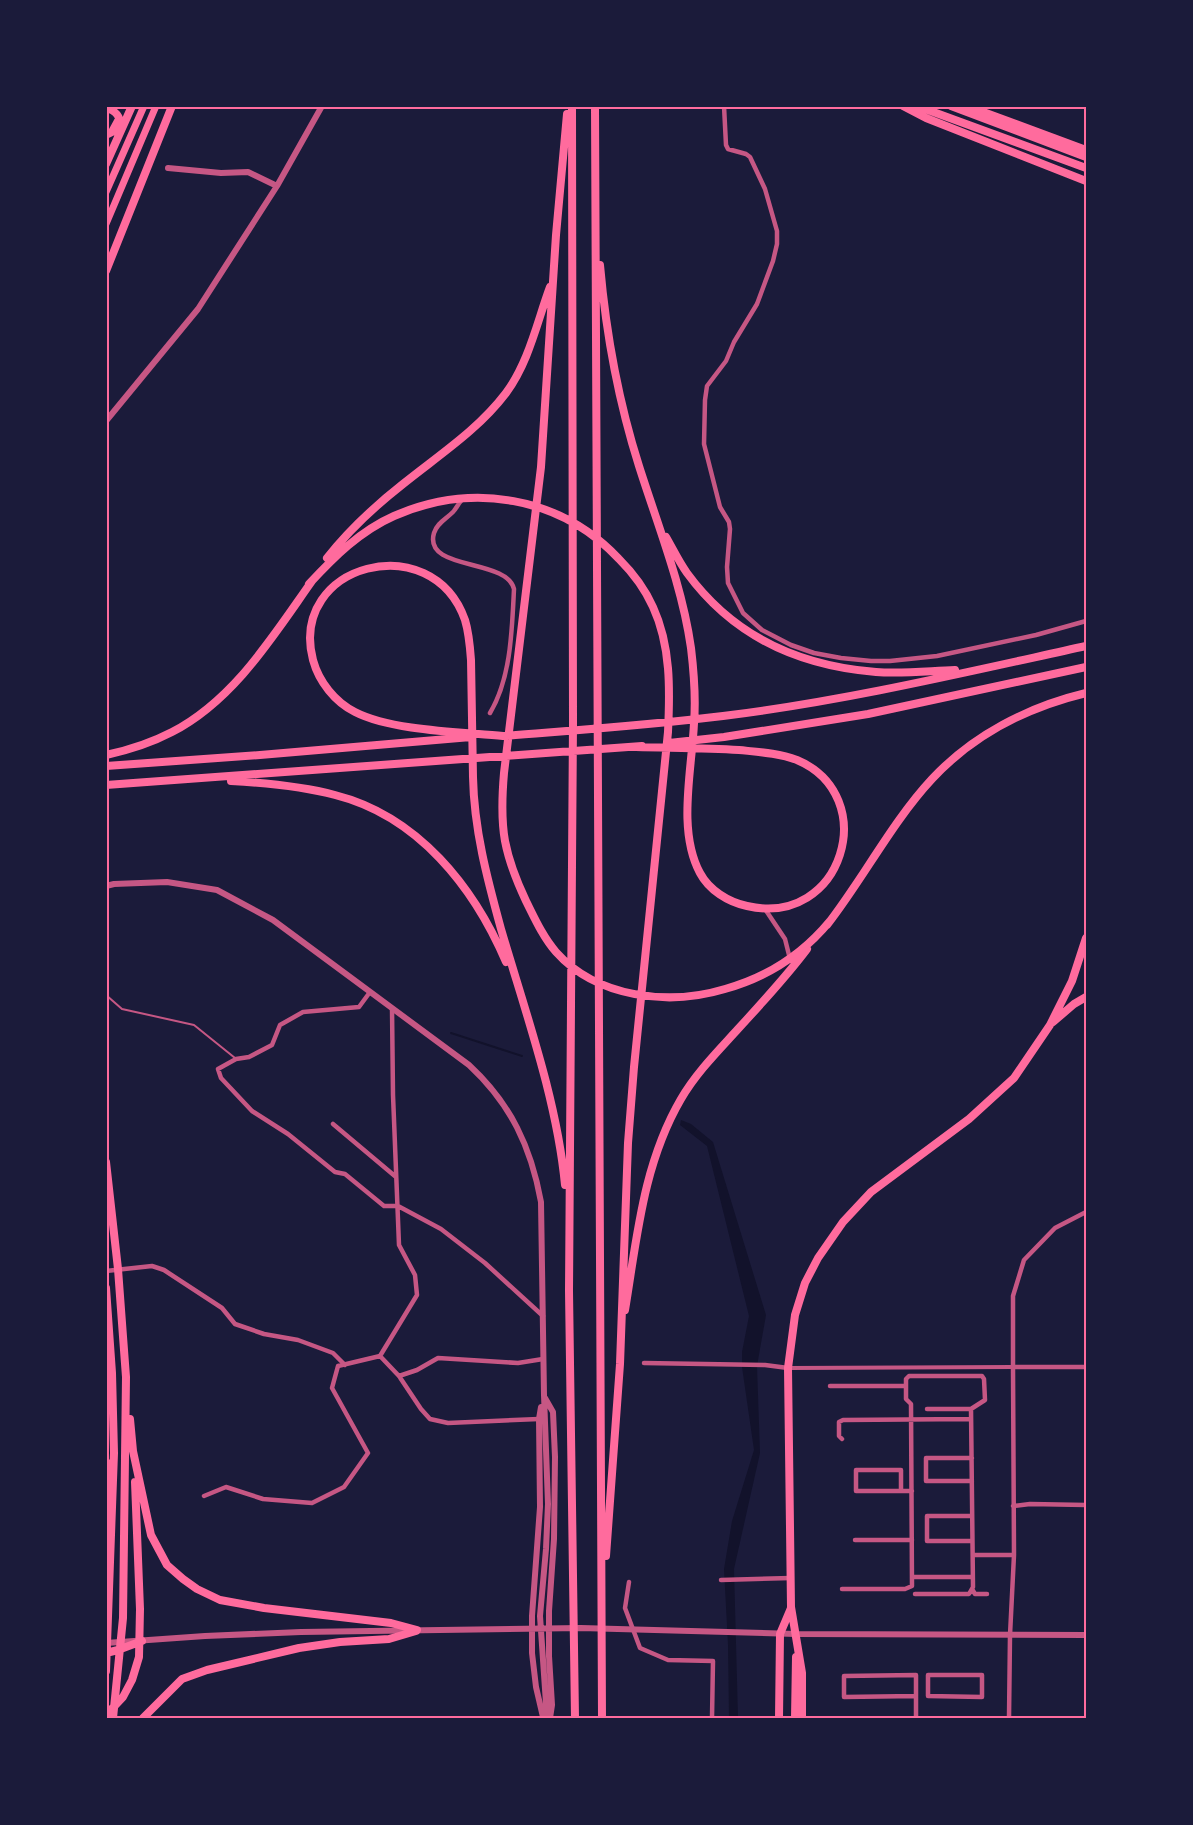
<svg xmlns="http://www.w3.org/2000/svg" width="1193" height="1825" font-family="'Sofia Sans Condensed',sans-serif">
<style>
.water{fill:#12122b}
.lines{fill:none;stroke-linecap:round;stroke-linejoin:round}
.stream{stroke:#12122b;stroke-width:2}
.service{stroke:#c65784;stroke-width:2}
.pedestrian{stroke:#c65784;stroke-width:4}
.minor{stroke:#c65784;stroke-width:4.5}
.tertiary{stroke:#c65784;stroke-width:6}
.secondary{stroke:#ff6b9d;stroke-width:7}
.primary{stroke:#ff6b9d;stroke-width:8}
.trunk{stroke:#ff6b9d;stroke-width:8}
.motorway{stroke:#ff6b9d;stroke-width:8}
.neatline{fill:none;stroke:#ff6b9d;stroke-width:2}
</style>
<rect width="100%" height="100%" fill="#1b1b3a"/>
<path class="water" d="M681 1120 691 1124 713 1142 766 1315 757 1366 760 1453 734 1569 738 1718H729L728 1645 724 1569 732 1521 754 1450 742 1367V1352L749 1316 707 1146 680 1125Z"/>
<g class="lines">
<path class="stream" d="M451 1033 522 1056"/>
<path class="service" d="M106 995 122 1009 194 1025 235 1058"/>
<path class="pedestrian" d="M789 1368 1013 1367"/>
<path class="minor" d="M724 106 726 145 728 149 746 154 750 157 765 189 777 231V244L773 261 757 304 734 342 726 361 707 386 705 400 704 444 720 507 729 522 730 529 727 567 728 583 743 613 762 630 791 645 814 653 841 658 871 661H890L937 656 1036 635 1086 621
M461 501C458 504 456 509 453 512 446 519 437 523 434 533 423 571 507 558 514 589 512 630 511 678 490 713
M765 909 785 939 790 959
M370 992 359 1007 303 1012 280 1025 272 1045 249 1057 236 1059 218 1069 221 1078 252 1111 288 1134 335 1172 345 1174 384 1206H398L441 1229 485 1263 543 1316
M333 1124 396 1177
M106 1271 152 1266 164 1270 222 1308 235 1324 264 1334 298 1340 333 1353 345 1365
M380 1356 417 1295 415 1275 399 1245 393 1095 392 1008
M644 1363 765 1365 788 1368
M1013 1367V1296L1024 1260 1055 1228 1086 1212
M399 1376 417 1370 438 1358 518 1363 543 1359
M830 1386H906
M842 1439 839 1436V1422L843 1420 971 1419
M972 1458H926V1481H972
M901 1491V1470H856V1491H912
M204 1496 226 1487 263 1499 312 1503 344 1487 368 1453 332 1388 338 1366 380 1356 399 1376 421 1409 430 1419 448 1423 539 1419
M1013 1506 1030 1504 1086 1505
M972 1516H927V1541H972
M855 1540H912
M973 1555H1014
M913 1577H973
M721 1580 791 1578
M629 1582 625 1608 640 1648 668 1660 713 1661 712 1718
M842 1589H905L912 1586 911 1404 906 1399V1379L909 1376H982L984 1379 985 1400 971 1409H927
M972 1589 975 1594H987
M915 1594H969L973 1587 971 1409
M928 1675H982V1697L928 1696Z
M916 1696 844 1697V1676L916 1675V1718
M1009 1718 1010 1635 1014 1555 1013 1367H1086"/>
<path class="tertiary" d="M168 168 221 173 248 172 277 186
M106 421 198 309 277 186 322 106
M106 886 114 884 167 882 217 890 273 920 469 1065C511 1104 531 1147 541 1202L544 1395 548 1504 546 1549 540 1616 547 1718
M545 1398 553 1412 555 1457 554 1539 549 1611V1656L552 1705 550 1718
M541 1407 539 1419 540 1507 532 1616V1653L536 1687 543 1717
M106 1643 205 1636 301 1632 581 1628 796 1634 1086 1635"/>
<path class="secondary" d="M106 192 144 106
M106 224 156 106"/>
<path class="primary" d="M106 108C117 111 121 117 120 128
M106 135 112 132 118 121
M106 164 132 106
M106 271 172 106
M1053 1022 1074 1004 1086 997
M106 1162 118 1269 126 1377 123 1618 113 1718
M106 1288 112 1373 114 1453 106 1671
M130 1419 133 1451 151 1535 167 1565 183 1579 197 1589 220 1600 264 1608 391 1623 417 1630
M106 1477 111 1463
M106 1653 118 1650 142 1641
M106 1715 123 1697 132 1680 139 1657 140 1609 135 1482
M143 1718 182 1679 207 1670 299 1648 340 1642 389 1639 416 1631
M779 1718 780 1634 791 1608
M795 1718 796 1657
M802 1718V1673L791 1607 788 1368 795 1315 805 1283 818 1258 843 1222 871 1192 969 1119 1014 1078 1050 1025 1072 981 1086 938"/>
<path class="trunk" d="M903 106 926 118 1086 181
M917 106 1086 168
M951 106 1086 157
M967 106 1086 150"/>
<path class="motorway" d="M572 106 573 722 569 1291 575 1718
M595 106 602 1718
M567 114 556 235 541 467 504 773C502 796 501 819 505 841 509 862 517 882 526 901 535 919 543 937 556 952 597 998 669 1006 725 989 768 977 802 955 830 921
M600 265C606 333 618 400 639 466 658 526 682 585 691 648 694 673 696 698 694 723 692 770 677 830 700 873 709 890 728 902 747 906 843 928 882 796 797 760 778 753 758 752 739 750 705 748 670 748 636 747
M666 537C673 549 679 562 687 573 733 636 800 666 876 672 902 674 928 671 955 670
M327 558C349 530 375 506 403 484 439 455 478 430 506 393 529 362 537 322 550 287
M309 584C334 557 360 531 394 516 472 482 560 496 619 559 633 573 645 589 653 607 671 646 670 690 668 732L634 1067 628 1143 620 1364 606 1556
M503 736C461 732 392 731 355 712 335 702 319 682 313 660 288 564 432 526 465 620 469 633 470 646 471 660L473 777C474 829 487 878 501 929 525 1011 557 1100 565 1185
M505 736C578 730 651 725 723 716 845 701 967 672 1086 646
M669 743 724 737 868 714 1086 667
M106 755C129 750 151 743 172 732 234 700 273 636 312 581
M106 766 260 755 471 737
M231 781C266 783 301 786 335 795 418 816 474 887 506 962
M106 785 642 746
M827 925C863 879 892 822 932 779 973 735 1028 707 1086 693
M625 1310C637 1238 643 1164 681 1099 696 1073 718 1051 738 1029 762 1003 786 977 807 949"/>
</g>
<rect width="1193" height="1825" fill="none" stroke="#1b1b3a" stroke-width="216"/>
<rect x="108" y="108" width="977" height="1609" class="neatline"/>
</svg>
